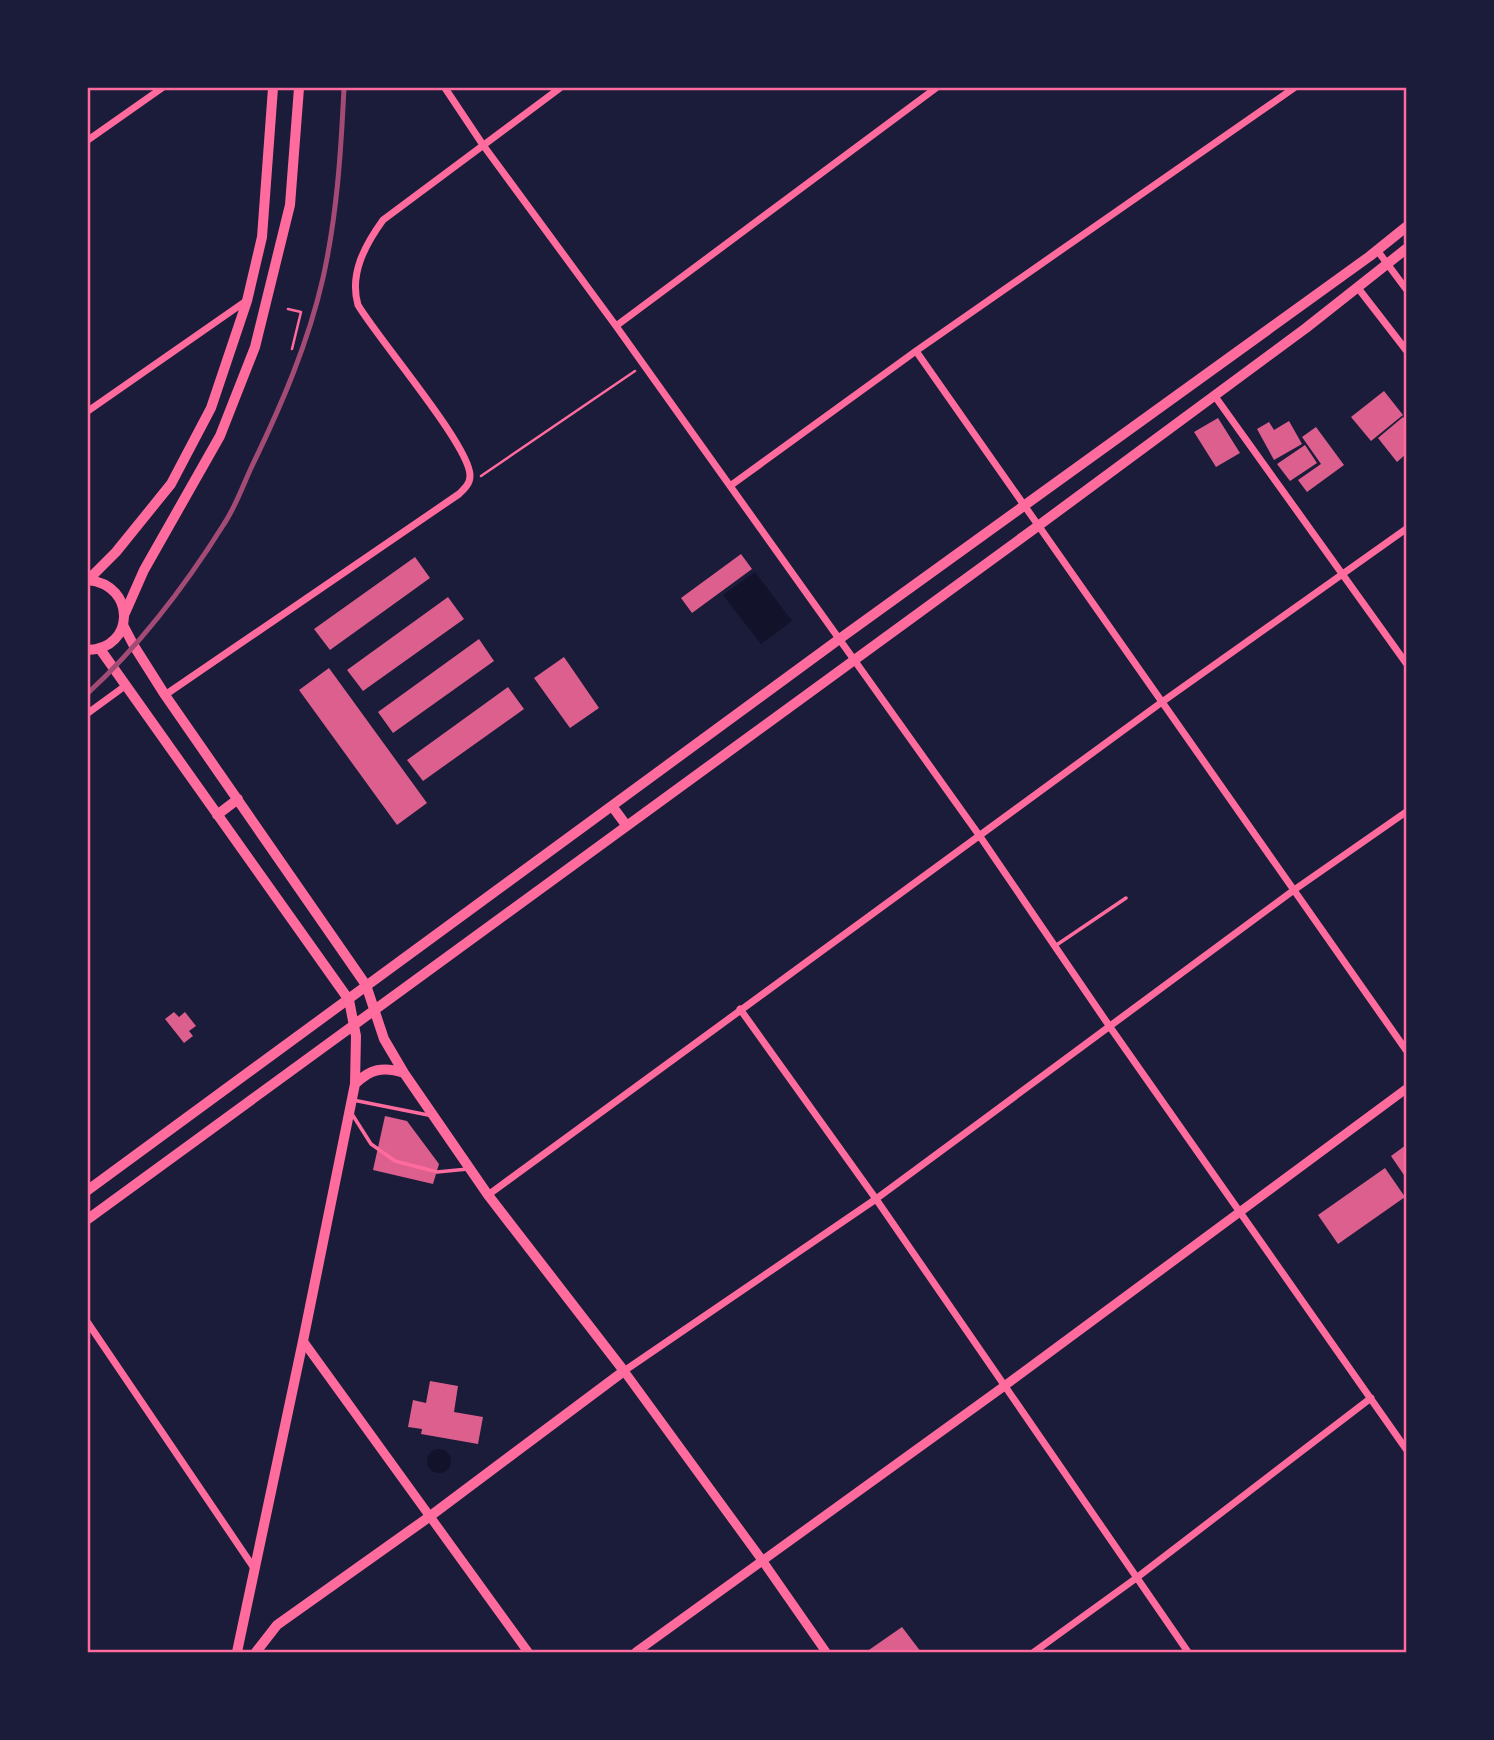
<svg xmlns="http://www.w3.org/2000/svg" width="1494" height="1740" font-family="Mulish,sans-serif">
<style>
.water{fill:#12122b}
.building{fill:#dd5f8e}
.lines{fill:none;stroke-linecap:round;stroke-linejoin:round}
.path{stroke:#ff6b9d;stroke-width:2.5}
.service{stroke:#ff6b9d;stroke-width:3.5}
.minor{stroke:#ff6b9d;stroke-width:7}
.tertiary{stroke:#ff6b9d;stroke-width:9}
.secondary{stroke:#ff6b9d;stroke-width:10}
.primary{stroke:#ff6b9d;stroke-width:10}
.rail{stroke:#a44b75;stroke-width:5}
.neatline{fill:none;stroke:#ff6b9d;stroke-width:2.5}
</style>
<rect width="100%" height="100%" fill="#1b1b3a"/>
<path class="water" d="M755 572 792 621 761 644 723 595Z
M427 1461a12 12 0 1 1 24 0a12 12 0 1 1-24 0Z"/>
<path class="building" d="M1384 391 1403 415 1371 441 1351 417Z
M1403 417 1406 421V454L1397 462 1378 438Z
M1218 418 1240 453 1216 467 1194 432Z
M1289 421 1302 444 1274 460 1257 429 1269 422 1274 430Z
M1316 427 1344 465 1307 492 1298 480 1321 464 1302 437Z
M1305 445 1317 463 1290 481 1277 464Z
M741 554 752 569 692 613 681 598Z
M415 557 430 578 330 650 314 629Z
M448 597 464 619 363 691 347 670Z
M479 639 494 661 393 733 378 712Z
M564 657 599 708 570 728 534 678Z
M329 668 427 803 397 825 299 690Z
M508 687 524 709 423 781 407 760Z
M174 1012 179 1017 185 1012 196 1026 189 1031 193 1036 184 1043 165 1019Z
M385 1116 407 1121 439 1164 433 1184 373 1170Z
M1406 1145V1178L1391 1156Z
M1385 1168 1405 1197 1338 1244 1318 1215Z
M430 1381 458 1386 454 1412 483 1417 478 1444 421 1434 422 1429 408 1427 413 1400 426 1403Z
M902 1627 921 1652H866Z"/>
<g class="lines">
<path class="path" d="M288 309 301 312 292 349
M481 476 635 371"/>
<path class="service" d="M1055 946 1126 898
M353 1100 428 1115
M352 1114 371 1144 395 1161 437 1172 468 1169"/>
<path class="minor" d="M445 88 483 145 616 326 979 835 1110 1027 1406 1449
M88 140 162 88
M1377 250 1406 289
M1358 288 1406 350
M616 326 936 88
M916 351 1406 1050
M1214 395 1406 663
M88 411 246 301
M730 486 916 351 1294 88
M165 695 459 494C464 489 470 484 470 476 471 447 378 339 358 305 349 274 365 245 383 220L560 88
M88 713 125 686
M740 1009 876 1199 1188 1652
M488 1195 1162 702 1406 529
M88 1323 254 1568
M624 1371 876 1199 1294 890 1406 812
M1034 1652 1135 1579 1371 1398"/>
<path class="tertiary" d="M303 1341 528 1652
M624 1371 762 1560 826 1652
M636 1652 1003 1387 1406 1089"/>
<path class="secondary" d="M123 625 134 646 165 695 366 985 384 1039 404 1073 488 1195 624 1371 429 1517 277 1625 256 1652
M100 649 349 1000 356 1036 355 1084 303 1341 237 1652
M612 806 626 825
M217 815 238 799
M355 1084C370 1069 383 1066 404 1073
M88 1190 838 640 1370 256 1406 227
M88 1219 1038 526 1306 328 1406 249"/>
<path class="primary" d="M88 580 116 552 171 484 211 408 247 301 262 237 273 88
M88 580C137 585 135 649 88 650
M125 613 144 570 220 436 255 347 290 205 299 88"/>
<path class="rail" d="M88 693C139 646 187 583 224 524 236 506 243 485 252 466 281 406 308 344 323 278 337 215 341 151 344 88"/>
</g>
<rect width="1494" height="1740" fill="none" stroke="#1b1b3a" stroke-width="178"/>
<rect x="89" y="89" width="1316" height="1562" class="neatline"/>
</svg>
